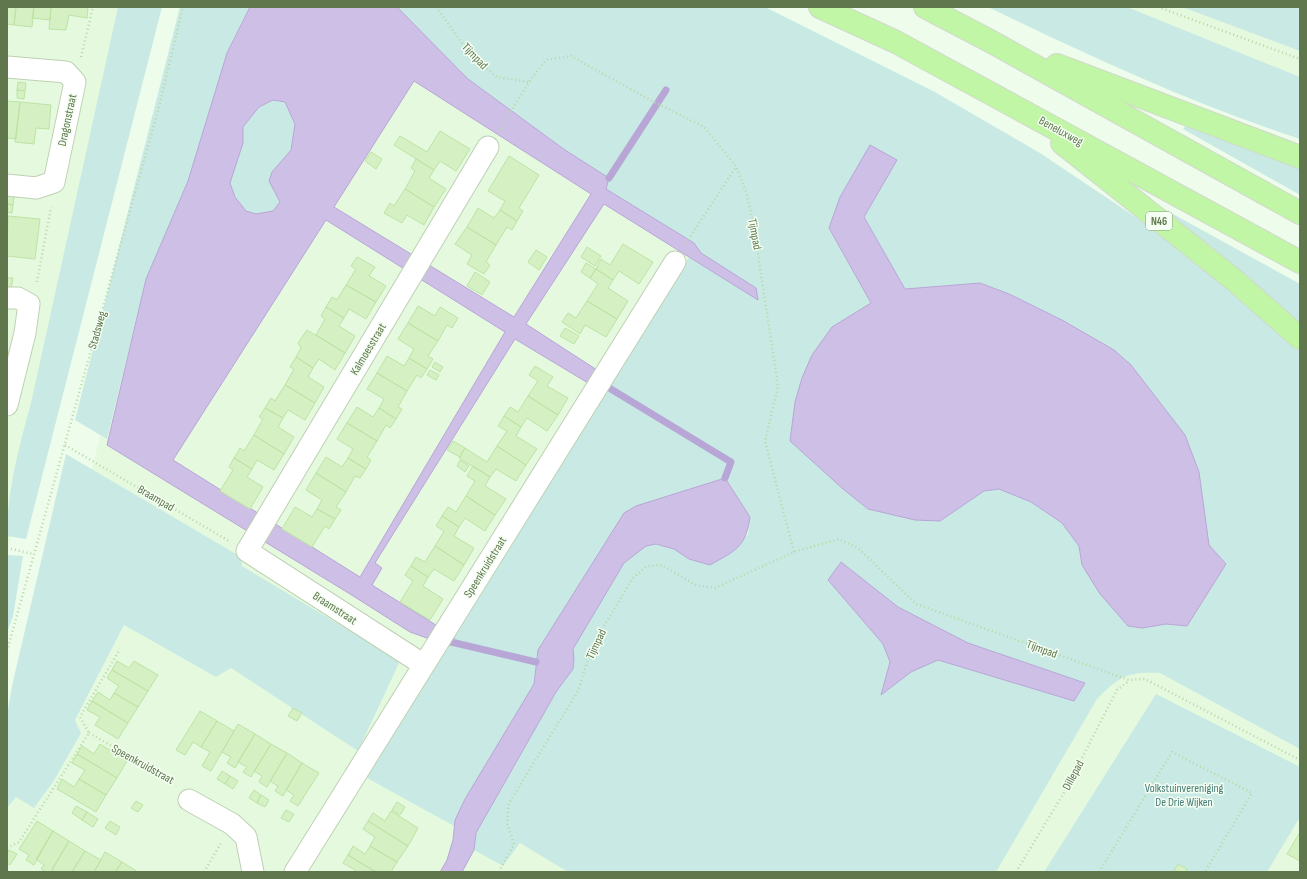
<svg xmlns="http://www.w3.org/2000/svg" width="1307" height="879" font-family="'Sofia Sans Condensed',sans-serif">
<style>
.residential{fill:#e5f9df}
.green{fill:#c9eae4;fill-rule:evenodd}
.water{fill:#cdbfe6;stroke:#b8a6d7;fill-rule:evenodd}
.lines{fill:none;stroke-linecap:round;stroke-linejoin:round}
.stream{stroke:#b8a6d7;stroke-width:7}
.building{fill:#d5f1c3;stroke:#bde3a4}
.minor-casing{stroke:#bdd1b3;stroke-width:23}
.trunk-casing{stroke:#d2d9cd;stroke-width:24}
.path{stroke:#b9d7a6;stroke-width:2.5;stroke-dasharray:1 3;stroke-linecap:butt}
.minor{stroke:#fff;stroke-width:21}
.trunk{stroke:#c0f6a5;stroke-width:22}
.labels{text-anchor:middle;stroke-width:3;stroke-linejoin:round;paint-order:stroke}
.shield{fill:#f4fef2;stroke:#8ca07f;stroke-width:1}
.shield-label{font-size:11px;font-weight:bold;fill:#60774e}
.street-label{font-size:12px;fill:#60774e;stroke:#f4fef2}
.park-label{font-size:12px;fill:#467c78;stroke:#f4fef2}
</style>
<rect width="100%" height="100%" fill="#eefceb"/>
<path class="residential" d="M7 7H140L7 552Z
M209 7H668L1300 420V872H7V745L32 705Z
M1033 7H1300V133Z"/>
<path class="green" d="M118 7H162L26 539 7 536C7 490 19 447 31 403Z
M180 7H250L227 53 188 181 146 279 107 439 75 420Z
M397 7H765L933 91 1040 153 1149 226 1232 291 1300 350V749L1160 673C1127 672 1120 676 1097 699L996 872H568L520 843 503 866 474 850 476 833 556 692 573 669 574 659 573 649 624 563 646 546 656 544 674 549 689 559 748 535 750 517 636 506 536 662 534 684 465 799 455 820 454 826 367 778 689 257 757 299 701 253 694 243 605 189 608 178 565 150 468 79ZM896 160 864 217 905 289 980 283 1009 294 1062 320 1114 350 1185 435 1199 472 1209 545 1226 564 1187 626 1166 624 1142 628 1128 626 1100 594 1082 565 1079 546 1062 523 1031 502 999 489 984 491 940 521 868 509 843 489 790 441 832 327 871 303 829 228ZM840 563 898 607 968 643 1085 683 1074 701 938 660 911 672 881 695 890 662 883 644 828 580Z
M988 7H1127L1300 77V139C1193 104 1089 56 988 7Z
M1182 7H1300V51Z
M273 100 285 102 295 124 291 150 272 172 269 181 280 202 273 211 256 214 246 211 235 197 230 183 243 143V127L259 107Z
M1188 123 1300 165V195L1183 129Z
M1164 209 1300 284V325L1161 213Z
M66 454 241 557 242 566 400 661 358 751 231 668 216 677 124 625 75 720 81 733 53 782 34 808 16 797 7 808V715L12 686Z
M7 555 23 556 13 616 7 633Z
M1156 694 1300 767V817L1267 872H1044Z"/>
<path class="water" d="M250 7H397L468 79 565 150 609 178 606 189 694 243 701 253 756 288 758 300 604 204 526 324 597 370 588 383 515 339 375 563 382 568 372 585 455 637 449 646 410 632 350 594 107 445 146 279 188 181 227 53ZM414 81 591 194 514 317 334 207ZM273 100 285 102 295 124 291 150 272 172 269 181 280 202 273 211 256 214 246 211 235 197 230 183 243 143V127L259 107ZM326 220 505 332 360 577 173 460Z
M870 145 897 160 864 217 905 289 980 283 1009 294 1062 320 1114 350 1131 365 1185 435 1199 472 1209 545 1226 564 1187 626 1166 624 1142 628 1128 626 1100 594 1082 565 1079 546 1062 523 1031 502 999 489 984 491 940 521 915 520 868 509 843 489 790 441 795 402 802 378 812 355 832 327 871 303 829 228 840 197Z
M725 478 750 517C746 547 735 551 710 565L689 559 674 549 656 544 646 546 624 563 573 649 574 659 573 669 556 692 476 833 474 850 462 872H440L447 860 453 840 455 820 465 799 534 684 538 650 624 513 636 506Z
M841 562 898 607 968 643 1085 683 1074 701 938 660 911 672 881 695 890 662 883 644 828 580Z"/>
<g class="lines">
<path class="stream" d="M609 178 666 90
M601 383 731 462 725 478
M451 642 536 662"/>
</g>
<path class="building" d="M7 7H16L14 25 7 24Z
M16 7H34L32 27 14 25Z
M34 7H51L50 20 32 18Z
M51 7H88L87 18 69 15 66 30 49 29Z
M18 82 26 83 25 91 17 90Z
M17 90 25 91 24 99 17 98Z
M7 101 20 102 16 139 7 138Z
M20 102 51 105 49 129 36 128 34 144 15 142Z
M440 131 470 149 456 171 440 161 434 170 394 145 400 136 427 152Z
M371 152 382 159 376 169 365 161Z
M509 156 539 175 519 208 523 211 517 221 500 210 505 201 488 191Z
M416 159 434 170 429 178 446 189 434 207 405 189 415 171 411 168Z
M405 189 434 207 424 225 407 215 402 223 384 213 390 203 394 206Z
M7 196 14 197 13 205 7 204Z
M7 204 13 205 12 213 7 212Z
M478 208 494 218 500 210 517 221 512 230 507 227 496 245 467 227Z
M8 216 40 219 35 259 7 256Z
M467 227 496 245 486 262 490 265 484 274 467 264 472 255 455 244Z
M623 244 653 262 639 284 619 271 613 280 596 269 601 259 610 265Z
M587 247 601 256 595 266 581 257Z
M536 250 547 257 539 270 528 262Z
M357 257 375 267 369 276 386 286 376 302 346 285 356 269 351 266Z
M586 263 596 269 590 278 581 272Z
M596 269 613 280 608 288 628 301 617 319 587 301 598 284 590 278Z
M475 272 490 282 482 295 467 286Z
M7 278H13L11 289H7Z
M346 285 376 302 366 319 349 309 344 318 326 307 332 297 337 300Z
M587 301 617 319 606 337 585 325 580 334 562 322 568 313 576 318Z
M418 306 435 316 440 307 458 318 452 328 447 325 438 341 408 323Z
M326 307 344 318 339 326 355 336 345 353 316 335 325 319 321 316Z
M408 323 438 341 428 356 433 359 427 369 409 358 414 349 398 339Z
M565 328 579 336 574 344 560 336Z
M307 330 345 353 335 370 319 359 313 368 296 357 301 348 298 343Z
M387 356 404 366 409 358 427 369 421 378 417 375 407 391 377 373Z
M296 357 313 368 308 377 324 387 315 403 285 385 294 369 290 367Z
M435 362 443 367 440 372 432 367Z
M535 366 553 377 547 386 568 398 558 415 528 396 538 381 529 375Z
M430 370 439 375 436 380 427 375Z
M377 373 407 391 398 407 402 409 396 419 379 408 384 399 367 389Z
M285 385 315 403 305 420 288 410 283 418 265 408 271 398 275 401Z
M528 396 558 415 547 431 527 418 521 427 504 416 510 407 518 412Z
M357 407 373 417 379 408 396 419 390 428 386 425 377 441 347 423Z
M265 408 283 418 278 427 294 437 284 454 254 435 263 419 259 417Z
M504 416 521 427 516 436 537 449 526 465 497 446 507 431 498 426Z
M347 423 377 441 367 457 371 460 366 469 348 458 353 449 337 439Z
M254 435 284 454 274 470 257 460 252 469 234 458 240 448 244 451Z
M453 441 465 448 460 457 447 450Z
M497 446 526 465 516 481 496 469 490 477 459 458 465 448 487 462Z
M326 457 342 467 348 458 366 469 360 478 355 476 346 492 316 473Z
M234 458 252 469 247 477 263 487 250 509 220 491 233 470 229 467Z
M460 460 469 466 465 472 457 466Z
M473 466 490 477 485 486 506 499 495 515 466 496 475 481 467 476Z
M316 473 346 492 336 507 341 510 335 519 317 509 322 500 306 490Z
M466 496 495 515 485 531 465 518 459 527 442 516 448 507 456 512Z
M295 507 312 517 317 509 335 519 329 529 325 526 312 547 282 529Z
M442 516 459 527 454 536 474 548 464 565 435 546 444 531 436 526Z
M435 546 464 565 454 581 434 569 428 577 411 566 416 557 425 562Z
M411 566 428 577 423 586 443 599 430 620 400 602 413 581 405 575Z
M117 661 129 668 134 661 158 675 148 691 112 670Z
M112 670 148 691 138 707 114 693 119 686 107 678Z
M98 692 110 700 114 693 138 707 128 723 92 701Z
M92 701 128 723 118 739 95 725 100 717 87 710Z
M293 708 302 713 297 721 288 716Z
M200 711 217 721 201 747 193 742 185 755 176 750Z
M217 721 234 731 211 771 202 766 210 752 201 747Z
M238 724 255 734 235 768 227 763 231 757 222 752Z
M255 734 271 744 251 777 243 772 247 767 238 762Z
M100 744 127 761 117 778 77 754 82 746 94 754Z
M271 744 287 753 267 787 259 782 262 776 254 771Z
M287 753 302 763 283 796 275 791 278 786 270 781Z
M77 754 117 778 106 795 79 779 85 770 72 763Z
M302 763 319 773 298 806 290 801 294 795 286 790Z
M222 771 230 776 225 784 217 779Z
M230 776 238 781 233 789 225 784Z
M62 779 74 787 79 779 106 795 96 812 57 789Z
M254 790 261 795 257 803 249 798Z
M261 795 269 800 265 807 257 803Z
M136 801 143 805 138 812 131 808Z
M397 802 405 807 400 815 392 810Z
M76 806 87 812 82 820 72 813Z
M286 810 294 814 289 822 281 818Z
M391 811 418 828 408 846 368 821 373 813 385 821Z
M87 812 98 819 93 827 82 820Z
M37 821 53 831 34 865 26 860 29 855 19 849Z
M110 821 120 827 116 835 105 828Z
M368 821 408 846 397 862 370 846 375 837 363 829Z
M53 831 69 841 51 872H46L41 869 44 865 36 859Z
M1300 832V861L1287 854Z
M69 841 85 851 72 872H56L52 869Z
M353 846 365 854 370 846 397 862 391 872H376L348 855Z
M9 850 17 854 10 865 7 863V854Z
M85 851 101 860 94 872H72Z
M105 852 122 862 115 872H94Z
M348 855 376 872H354L355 870 343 863Z
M122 862 138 872H115Z
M1178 864 1187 869 1185 872 1174 871Z"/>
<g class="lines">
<defs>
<path id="minor" d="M7 67 66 72 75 82 54 182 36 188 7 185
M7 298H18L29 304 25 333 7 405
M424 665 247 551 488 147
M189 800 232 824 246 837 253 872
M295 872 675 262"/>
<path id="trunk" d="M820 7 896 42 1300 262
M925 7 990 41 1300 213
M1057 65 1300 157
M1062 143 1233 279 1300 338"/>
</defs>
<use href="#minor" class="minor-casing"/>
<use href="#trunk" class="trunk-casing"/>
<path class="path" d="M436 7 470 54 497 77 529 82
M1158 7 1300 59
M81 57 93 7
M500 129 529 82 546 60 571 56 650 100 704 127 736 166 746 192 753 221 778 386 765 441 794 552
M686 243 736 167
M37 282 51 207
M65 445 229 541
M7 548 33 554
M7 651 159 107 183 7
M89 733 175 782
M7 848 19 842 89 733 80 717 120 649
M204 872 221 843
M499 872 514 844 507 823 509 803 578 691 593 644 633 578 647 566 662 565 696 585 715 588 794 552 839 539 858 548 916 604 1129 680 1145 679 1300 760
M1016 872 1065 791 1117 690 1129 681
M1099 872 1172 752 1252 793 1205 872"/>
<use href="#minor" class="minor"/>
<use href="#trunk" class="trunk"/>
</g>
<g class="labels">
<rect class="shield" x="1146" y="212" width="26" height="18" rx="3"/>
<g class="shield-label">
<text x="1159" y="225">N46</text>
</g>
<g class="street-label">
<text transform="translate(475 56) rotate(46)" y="4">Tijmpad</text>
<text transform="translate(67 120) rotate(-78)" y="4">Dragonstraat</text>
<text transform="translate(1061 131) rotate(29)" y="4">Beneluxweg</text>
<text transform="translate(755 234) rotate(80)" y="4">Tijmpad</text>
<text transform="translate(97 330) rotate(-74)" y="4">Stadsweg</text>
<text transform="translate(368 349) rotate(-59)" y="4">Kalmoesstraat</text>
<text transform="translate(156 498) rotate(30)" y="4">Braampad</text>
<text transform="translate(485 567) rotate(-58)" y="4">Speenkruidstraat</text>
<text transform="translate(335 608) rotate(33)" y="4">Braamstraat</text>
<text transform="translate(596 644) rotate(-65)" y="4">Tijmpad</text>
<text transform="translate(1042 649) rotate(20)" y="4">Tijmpad</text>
<text transform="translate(143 764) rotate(29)" y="4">Speenkruidstraat</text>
<text transform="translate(1073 775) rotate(-62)" y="4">Dillepad</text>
</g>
<g class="park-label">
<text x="1184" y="792">Volkstuinvereniging<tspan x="1184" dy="14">De Drie Wijken</tspan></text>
</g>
</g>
<rect width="1307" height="879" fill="none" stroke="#60774e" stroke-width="16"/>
</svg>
